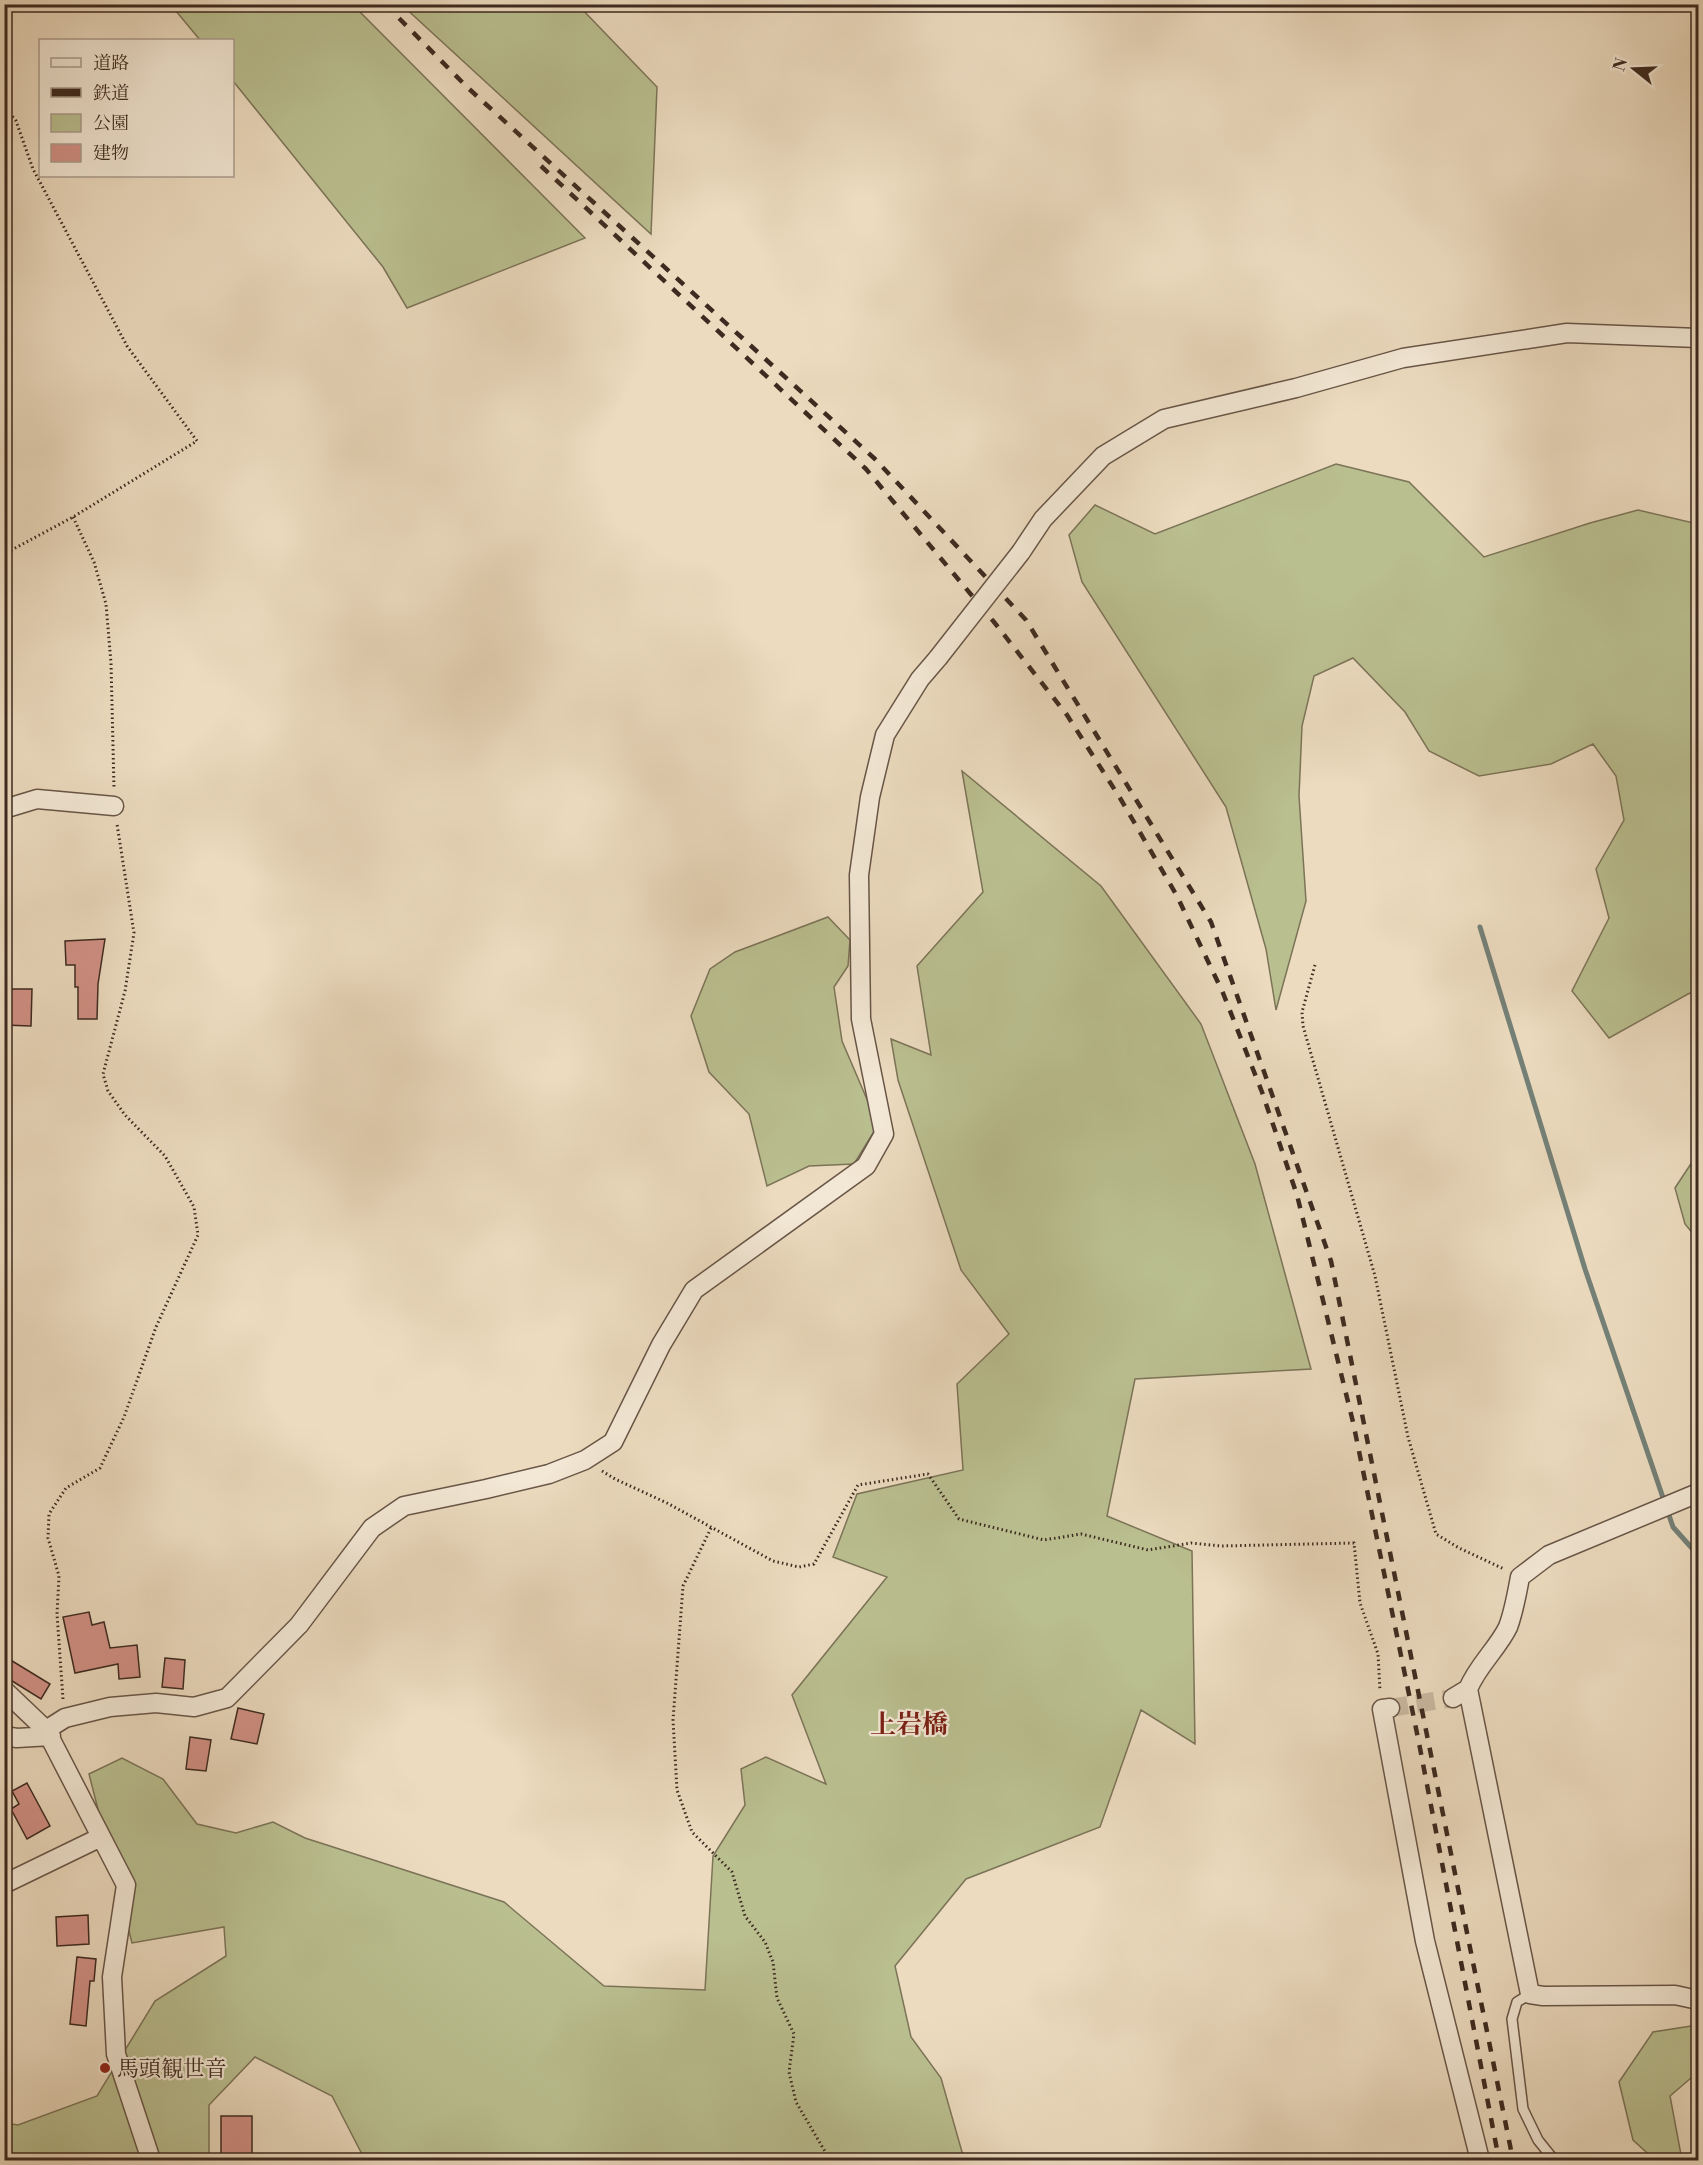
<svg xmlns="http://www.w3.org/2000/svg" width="1703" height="2165" font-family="'Libre Bodoni','Noto Serif JP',serif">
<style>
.green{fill:#babf90;stroke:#7c7458;stroke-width:1.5}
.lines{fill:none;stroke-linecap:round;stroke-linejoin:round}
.stream{stroke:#748178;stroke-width:5}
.building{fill:#d29186;stroke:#3d2a20;stroke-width:1.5}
.street-tunnel{stroke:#c9b89f;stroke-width:18;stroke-dasharray:18 9;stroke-linecap:butt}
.lane-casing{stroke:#695648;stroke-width:12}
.street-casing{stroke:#695648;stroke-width:21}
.path{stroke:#3d2a20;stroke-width:3;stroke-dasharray:1.5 3;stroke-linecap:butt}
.lane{stroke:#f3e8d5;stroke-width:9}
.street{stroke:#f3e8d5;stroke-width:18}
.rail{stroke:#3d2a20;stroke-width:4.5;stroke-dasharray:10 10;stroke-linecap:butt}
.street-bridge-casing{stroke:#695648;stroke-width:21;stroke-linecap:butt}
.street-bridge{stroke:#f3e8d5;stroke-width:18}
.poi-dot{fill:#8f2418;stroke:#f3e8d5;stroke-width:2}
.labels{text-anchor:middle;stroke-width:4.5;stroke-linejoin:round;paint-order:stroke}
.poi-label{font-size:22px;fill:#3d2a20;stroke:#f3e8d5;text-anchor:start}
.quarter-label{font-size:26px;font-weight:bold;fill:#7a1f14;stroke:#f3e8d5}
</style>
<rect width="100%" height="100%" fill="#ecdbbf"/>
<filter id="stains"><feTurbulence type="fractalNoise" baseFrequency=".00333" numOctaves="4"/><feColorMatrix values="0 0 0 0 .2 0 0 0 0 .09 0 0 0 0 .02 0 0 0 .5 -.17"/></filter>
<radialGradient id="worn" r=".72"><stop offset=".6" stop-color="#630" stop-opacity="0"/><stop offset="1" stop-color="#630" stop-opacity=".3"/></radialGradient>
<path class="green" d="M171 5H353L585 238 407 308 383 267 233 81 232 40H200Z
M402 5H578L657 87 651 234Z
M1336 464 1409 482 1484 557 1590 523 1638 510 1698 524V990L1688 994 1609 1038 1572 991 1609 918 1596 869 1624 820 1616 776 1593 744 1551 764 1479 776 1429 751 1405 712 1353 658 1314 676 1302 726 1299 796 1306 901 1276 1010 1266 949 1226 807 1082 582 1069 535 1095 505 1155 534Z
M962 771 1101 886 1201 1024 1255 1164 1311 1369 1135 1379 1107 1516 1192 1551 1195 1744 1141 1710 1100 1827 966 1879 895 1966 911 2037 941 2078 962 2152 967 2160H365L332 2096 255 2057 209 2105V2160H5V2123L18 2125 97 2096 155 2001 226 1956 224 1927 132 1943 89 1774 122 1758 163 1779 197 1824 236 1833 273 1822 305 1838 504 1902 604 1986 705 1990 713 1856 745 1805 741 1769 766 1757 826 1784 792 1695 887 1577 833 1557 857 1494 963 1470 957 1384 1009 1334 961 1270 898 1080 891 1039 931 1055 917 966 983 892Z
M828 917 850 940 848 966 834 987 842 1041 878 1125 854 1164 809 1166 767 1186 749 1114 709 1072 691 1016 710 969 735 952Z
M1698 1153V1240L1685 1224 1675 1188Z
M1691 2026 1698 2031V2072L1670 2096 1682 2160H1655L1633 2140 1619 2082 1653 2032Z"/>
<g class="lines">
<path class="stream" d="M1480 927 1585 1269 1673 1527 1698 1555"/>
</g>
<path class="building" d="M105 939 98 984 97 1019H78V987H75V965H66L65 941Z
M4 989H32L31 1026 4 1025Z
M89 1612 92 1625 104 1622 110 1648 137 1645 140 1677 119 1679 118 1664 75 1673 63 1617Z
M4 1656 50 1684 41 1699 4 1676Z
M165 1658 185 1660 183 1689 162 1687Z
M238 1708 264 1714 257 1744 231 1739Z
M190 1737 211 1740 206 1771 186 1769Z
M27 1783 50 1826 27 1839 11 1809 19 1804 12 1791Z
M88 1915 89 1944 57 1946 56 1917Z
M77 1957 96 1959 94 1981H90L86 2026 70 2024Z
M221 2116H252V2160H221Z"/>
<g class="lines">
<path class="street-tunnel" d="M1390 1708 1453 1698"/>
<defs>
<path id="lane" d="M1530 1994 1517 2002 1512 2019 1523 2109 1538 2140 1554 2160"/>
<path id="street" d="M1021 552 1043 519 1103 456 1164 419 1296 388 1403 358 1567 333 1698 338
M4 809 37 799 114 806
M1468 1689C1478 1665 1498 1648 1508 1627 1514 1611 1517 1593 1520 1577L1549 1555 1698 1493
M4 1690 46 1730 126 1885 112 1977 116 2054 151 2160
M1453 1698 1468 1689 1530 1994 1543 1996 1675 1995 1698 2000
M1390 1708 1382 1709 1425 1941 1480 2160
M46 1730 65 1718 110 1707 156 1703 194 1707 227 1698 299 1625 372 1528 404 1506 486 1489 549 1474 585 1460 613 1442 661 1345 694 1290 866 1166 884 1134 861 1019 859 875 870 797 885 735 920 679 938 658
M4 1736 17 1738 51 1736
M4 1884 101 1837"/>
</defs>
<use href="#lane" class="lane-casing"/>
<use href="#street" class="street-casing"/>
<path class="path" d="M4 106 16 121 33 169 127 346 197 441 73 517 4 554
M73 517 94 562 106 604 111 663 114 788
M1315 965 1302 1012 1303 1026 1375 1276 1408 1437 1436 1534 1459 1548 1504 1569
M602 1471 615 1479 667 1503 773 1561 799 1567 814 1564 858 1485 928 1474 959 1519 1044 1540 1081 1534 1148 1550 1191 1543 1221 1546 1354 1543 1360 1603 1378 1654 1380 1691
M711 1528 683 1586 673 1720 677 1790 692 1832 732 1872 745 1916 765 1942 773 1962 777 1998 794 2034 789 2072 796 2102 830 2160
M63 1699 57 1614 59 1576 48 1538 49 1514 66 1488 100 1468 124 1417 156 1327 198 1235 194 1207 165 1156 125 1115 108 1091 103 1074 125 991 134 933 117 824"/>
<use href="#lane" class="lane"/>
<use href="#street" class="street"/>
<path class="rail" d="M385 4 467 87 875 459 1026 620 1211 922 1331 1261 1513 2160
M541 166 866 469 994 622 1067 715 1120 798 1177 896 1223 993 1262 1092 1297 1195 1353 1422 1419 1743 1499 2160"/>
<defs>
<path id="street-bridge" d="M938 658 1021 552"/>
</defs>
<use href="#street-bridge" class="street-bridge-casing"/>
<use href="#street-bridge" class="street-bridge"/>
</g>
<circle class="poi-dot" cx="105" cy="2068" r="6"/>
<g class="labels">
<g class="poi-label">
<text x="117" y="2076">馬頭観世音</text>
</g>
<g class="quarter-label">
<text x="909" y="1733">上岩橋</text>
</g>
</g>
<rect width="1703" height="2165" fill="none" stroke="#ecdbbf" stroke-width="24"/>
<rect x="6" y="6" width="1691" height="2153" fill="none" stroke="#3d2a20" stroke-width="3"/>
<rect x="12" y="12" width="1679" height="2141" fill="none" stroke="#3d2a20" stroke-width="1.5"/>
<rect x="39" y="39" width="195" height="138" fill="#f3e8d5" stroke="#aa9c8d" stroke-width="1.5"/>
<rect x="51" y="58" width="30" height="9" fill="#f3e8d5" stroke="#aa9c8d" stroke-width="1.5"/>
<text x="93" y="69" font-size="18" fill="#3d2a20">道路</text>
<rect x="51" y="88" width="30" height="9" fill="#3d2a20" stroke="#aa9c8d" stroke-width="1.5"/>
<text x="93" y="99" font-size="18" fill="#3d2a20">鉄道</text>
<rect x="51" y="114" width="30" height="18" fill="#babf90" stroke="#aa9c8d" stroke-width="1.5"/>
<text x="93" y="129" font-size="18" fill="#3d2a20">公園</text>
<rect x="51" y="144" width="30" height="18" fill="#d29186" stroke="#aa9c8d" stroke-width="1.5"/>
<text x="93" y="159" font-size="18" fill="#3d2a20">建物</text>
<g transform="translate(1634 69) rotate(288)" stroke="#f3e8d5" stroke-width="4.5" paint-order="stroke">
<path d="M0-4.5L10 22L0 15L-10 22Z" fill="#3d2a20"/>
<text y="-9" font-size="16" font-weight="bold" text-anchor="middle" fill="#3d2a20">N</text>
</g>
<rect width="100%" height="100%" filter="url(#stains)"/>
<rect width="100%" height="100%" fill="url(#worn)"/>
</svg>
